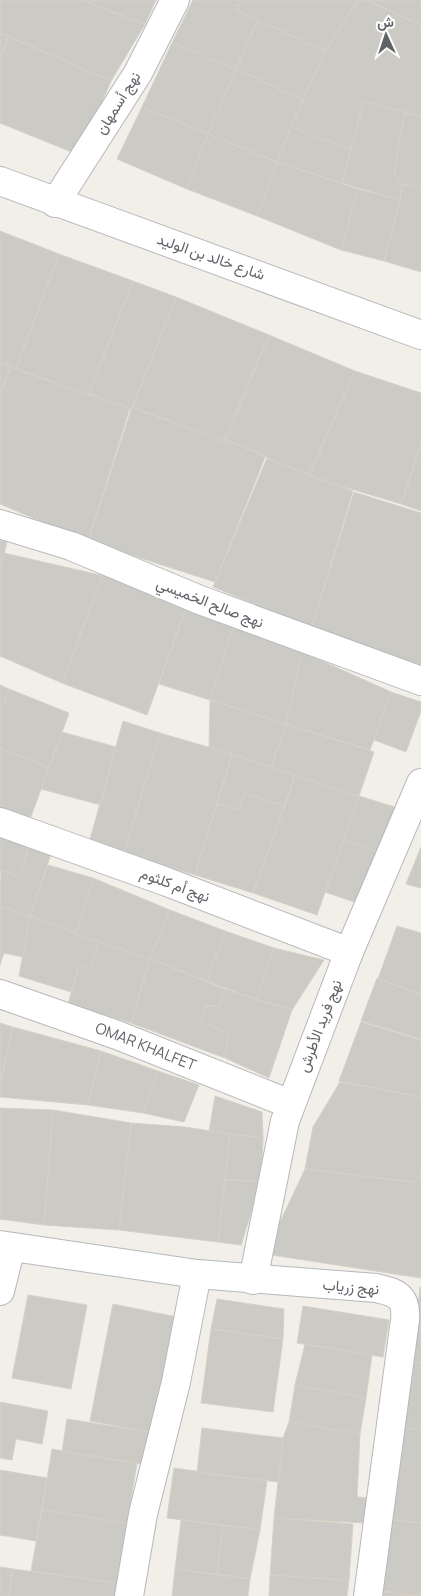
<svg xmlns="http://www.w3.org/2000/svg" width="421" height="1596" font-family="Manrope,Vazirmatn,sans-serif">
<style>
.building{fill:#cccac5;stroke:#d6d1c6}
.lines{fill:none;stroke-linecap:round;stroke-linejoin:round}
.minor-casing{stroke:#b5b8bc;stroke-width:30}
.tertiary-casing{stroke:#b5b8bc;stroke-width:30}
.minor{stroke:#fff;stroke-width:28}
.tertiary{stroke:#fff;stroke-width:28}
.labels{text-anchor:middle;stroke-width:4.5;stroke-linejoin:round;paint-order:stroke}
.street-label{font-size:15px;fill:#5f6368;stroke:#fff}
</style>
<rect width="100%" height="100%" fill="#f1efe8"/>
<path class="building" d="M0 0H81L145 24 111 81 0 33Z
M81 0H156L145 24Z
M193 0H242L236 10 258 20 236 69 172 43Z
M242 0H358L325 51 236 10Z
M358 0H366L421 25V117L364 101 351 149 291 127 325 51Z
M366 0H421V25Z
M258 20 325 51 303 100 236 69Z
M0 33 9 36 0 59Z
M9 36 111 81 79 155 0 123V59Z
M172 43 236 69 208 134 142 107Z
M236 69 303 100 277 162 208 134Z
M364 101 405 112 394 172 402 184 400 200 342 183Z
M142 107 208 134 187 189 117 159Z
M405 112 421 117V187L402 184 394 172Z
M291 127 351 149 342 183 277 162Z
M208 134 277 162 257 216 187 189Z
M277 162 358 189 341 250 257 216Z
M402 184 421 187V272L384 261 400 200Z
M358 189 400 200 384 261 341 250Z
M0 231 59 254 16 369 0 363Z
M59 254 133 281 89 396 16 369Z
M133 281 176 297 132 410 88 393Z
M176 297 269 335 225 444 132 407Z
M269 335 355 371 310 476 224 439Z
M0 361 12 365 0 393Z
M11 367 130 408 88 541 0 504V394Z
M355 371 421 393V444L401 504 308 476Z
M132 407 266 455 215 582 88 541Z
M421 444V511L401 504Z
M267 458 353 491 312 627 213 587Z
M354 492 421 513V668L312 627Z
M0 540 7 542 0 568Z
M4 553 104 576 62 683 0 656V569Z
M102 574 187 605 147 715 62 683Z
M187 605 234 626 210 700 159 684Z
M233 626 302 652 286 724 210 700Z
M302 652 391 692 370 750 286 724Z
M0 685 9 689 0 712Z
M9 689 69 713 49 768 0 748V712Z
M391 692 421 702V711L406 752 374 740Z
M210 700 286 724 271 767 209 747Z
M123 721 160 733 124 853 89 843Z
M286 724 374 752 359 796 271 767Z
M62 732 116 747 101 805 41 789Z
M160 733 232 754 195 875 124 853Z
M0 748 49 768 30 819 0 807Z
M232 754 295 775 285 806 245 793 238 810 217 804Z
M295 775 359 796 317 915 253 893Z
M245 793 285 806 253 893 195 875 217 804 238 810Z
M359 796 401 809 383 854 344 839Z
M0 837 29 847 19 876 1 870 0 873Z
M344 839 383 854 363 905 325 892Z
M29 847 51 854 30 916 0 906 1 870 19 876Z
M421 847V888L406 884Z
M48 865 93 878 76 934 30 916Z
M93 878 170 910 150 959 76 934Z
M0 906 30 916 23 957 4 953 0 965Z
M170 910 225 931 207 981 150 959Z
M30 916 99 942 90 970 79 966 71 992 19 976Z
M397 926 421 933V995L378 979Z
M225 931 274 948 257 1000 207 981Z
M99 942 150 959 131 1023 68 1004 79 966 90 970Z
M274 948 324 960 292 1010 257 1000Z
M150 959 225 989 219 1006H205L201 1022 229 1033 225 1058 131 1023Z
M377 978 421 994V1039L361 1021Z
M225 989 292 1010 269 1078 225 1058 229 1033 201 1022 205 1006H219Z
M361 1022 421 1040V1097L339 1081Z
M0 1023 13 1027 0 1085Z
M13 1027 101 1051 88 1105 0 1097V1085Z
M101 1051 158 1071 143 1113 88 1105Z
M158 1071 199 1085 184 1122 143 1113Z
M340 1082 421 1097V1176L412 1182 305 1169 313 1127Z
M215 1096 262 1112 263 1138 209 1131Z
M0 1108 53 1110 44 1225 0 1219Z
M53 1110 131 1123 119 1230 44 1225Z
M131 1123 185 1127 230 1134 218 1242 119 1230Z
M230 1134 263 1138 261 1181 225 1180Z
M305 1169 412 1182 421 1176V1278L265 1254Z
M225 1180 261 1181 241 1245 218 1242Z
M420 1287H421V1363L412 1362Z
M28 1295 87 1305 71 1389 12 1378Z
M217 1299 284 1309 283 1339 211 1329Z
M113 1304 177 1317 155 1433 90 1421Z
M303 1306 389 1320 383 1357 297 1343Z
M211 1329 283 1339 273 1412 201 1403Z
M305 1344 372 1355 366 1398 295 1385Z
M412 1362 421 1363V1430L404 1428Z
M295 1385 366 1398 360 1434 289 1422Z
M0 1402 48 1411 42 1444 16 1439 12 1460 0 1458Z
M67 1419 155 1433 147 1465 62 1452Z
M289 1422 360 1434 357 1497 368 1498 364 1523 274 1518 283 1438Z
M202 1428 283 1438 279 1482 197 1473Z
M404 1428 421 1430V1523L387 1519Z
M52 1449 137 1463 127 1523 42 1510Z
M174 1468 267 1481 260 1530 167 1518Z
M0 1470 47 1478 36 1541 0 1535Z
M42 1510 127 1523 117 1583 31 1571Z
M274 1518 353 1524 349 1580 270 1575Z
M387 1519 421 1523V1596L378 1591Z
M181 1520 223 1525 217 1574 175 1569Z
M223 1525 260 1530 250 1579 217 1574Z
M0 1567 13 1569 9 1596H0Z
M13 1569 117 1583 115 1596H9Z
M175 1569 250 1579 248 1596H172Z
M270 1575 349 1580 347 1596H269Z
M378 1590 416 1596H378Z"/>
<g class="lines">
<defs>
<g id="minor">
<path d="M55 203 138 73 175 0"/>
<path d="M0 524 71 546 200 600 421 681"/>
<path d="M0 822 167 882 349 952"/>
<path id="s1" d="M0 994 117 1035 290 1104"/>
<path d="M0 1245 197 1274 376 1288C397 1293 407 1296 405 1320L368 1596"/>
<path d="M253 1280 285 1121 349 952 421 783"/>
<path d="M0 1291 11 1247"/>
<path d="M129 1596 143 1514 176 1382 197 1274"/>
</g>
<path id="tertiary" d="M0 181 421 335"/>
</defs>
<use href="#minor" class="minor-casing"/>
<use href="#tertiary" class="tertiary-casing"/>
<use href="#minor" class="minor"/>
<use href="#tertiary" class="tertiary"/>
</g>
<g class="labels">
<g class="street-label">
<text transform="translate(118 103) rotate(-58)" y="5">نهج أسمهان</text>
<text transform="translate(211 257) rotate(19)" y="5">شارع خالد بن الوليد</text>
<text transform="translate(210 603) rotate(21)" y="5">نهج صالح الخميسي</text>
<text transform="translate(175 885) rotate(20)" y="5">نهج أم كلثوم</text>
<text transform="translate(320 1026) rotate(-69)" y="5">نهج فريد الأطرش</text>
<text dy="5" stroke="none"><textPath href="#s1" startOffset="155">OMAR KHALFET</textPath></text>
<text transform="translate(351 1287) rotate(5)" y="5">نهج زرياب</text>
</g>
</g>
<g transform="translate(386 35) rotate(357)" stroke="#ffffff" stroke-width="4" paint-order="stroke">
<path d="M0-4L9 19L0 12L-9 19Z" fill="#5f6368"/>
<text y="-8" font-size="14" font-weight="bold" text-anchor="middle" fill="#5f6368">ش</text>
</g>
</svg>
